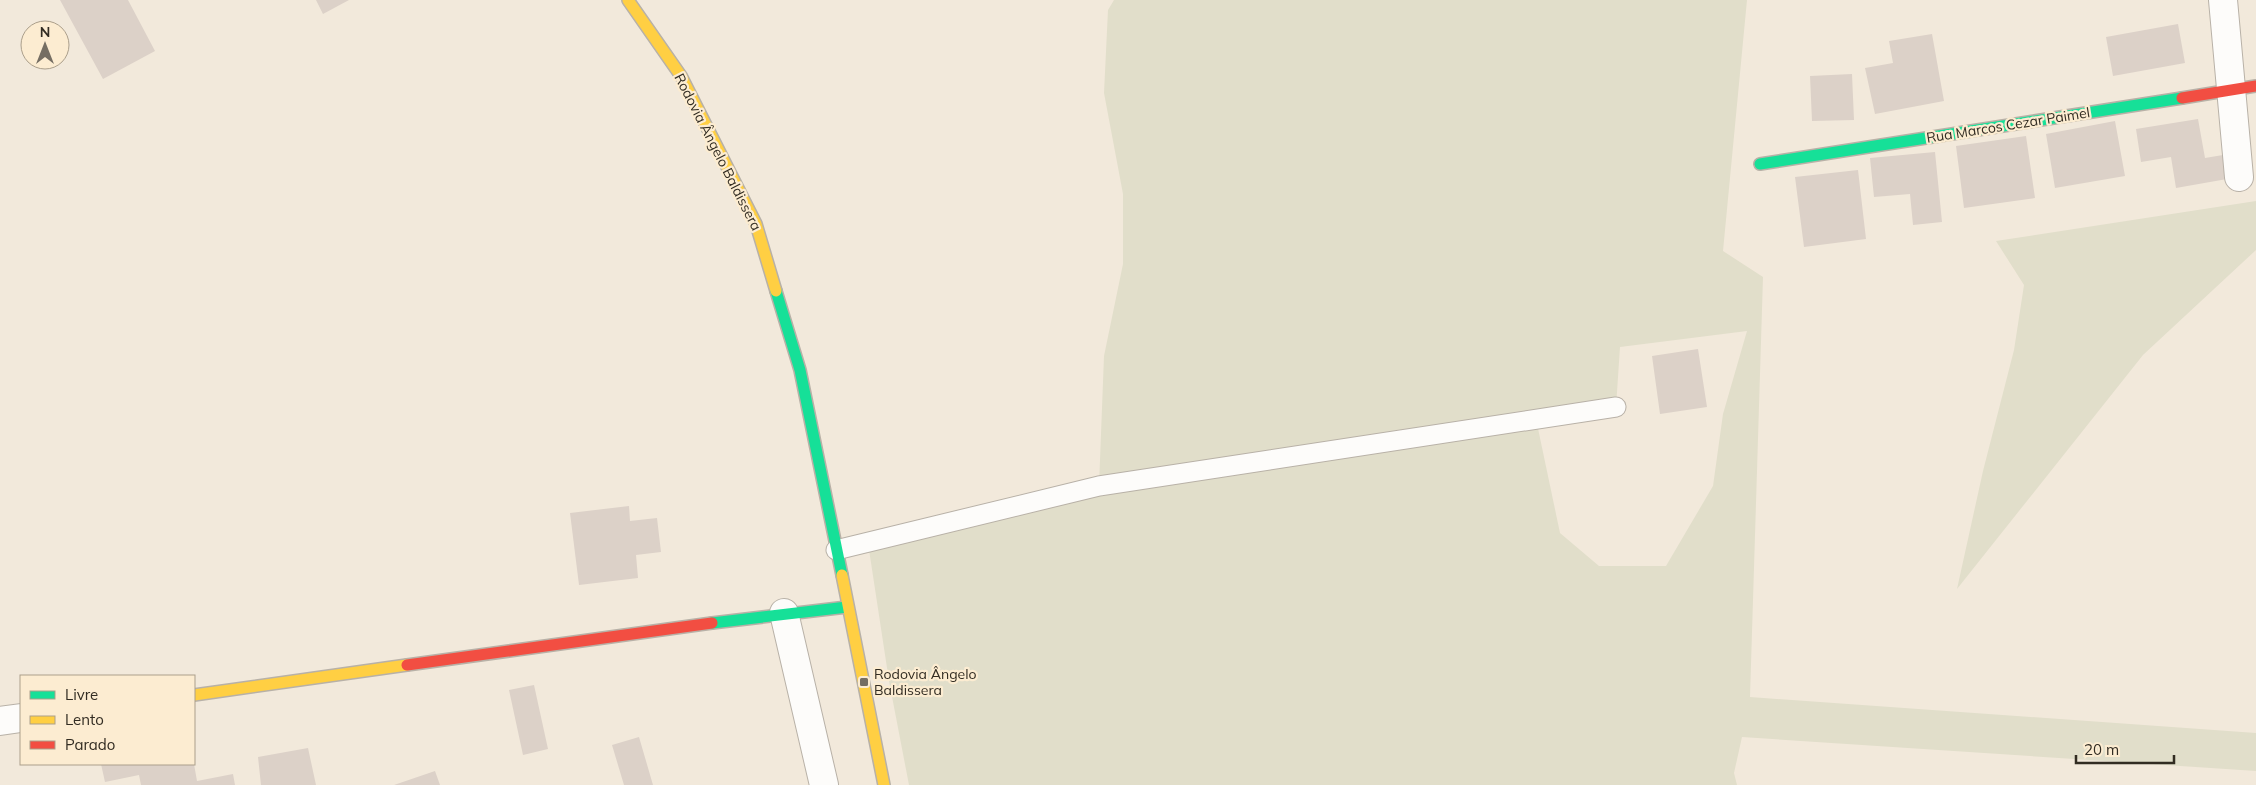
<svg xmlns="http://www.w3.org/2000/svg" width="2256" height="785" font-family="Mulish,sans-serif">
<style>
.green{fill:#e1deca;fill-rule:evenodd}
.building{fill:#dcd1c8}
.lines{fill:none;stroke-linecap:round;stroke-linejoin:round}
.lane-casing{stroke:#b8b1a7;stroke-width:21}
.street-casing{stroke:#b8b1a7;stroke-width:30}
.fast-casing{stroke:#b8b1a7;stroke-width:14}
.slow-casing{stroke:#b8b1a7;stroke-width:14}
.jam-casing{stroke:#b8b1a7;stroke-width:14}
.lane{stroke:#fdfcfa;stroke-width:19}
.street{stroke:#fdfcfa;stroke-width:28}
.fast{stroke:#16e098;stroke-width:11}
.slow{stroke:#ffcf43;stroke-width:11}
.jam{stroke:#f24e42;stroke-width:11}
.poi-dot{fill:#756e63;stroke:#fcecd1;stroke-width:2}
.labels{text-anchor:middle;stroke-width:4.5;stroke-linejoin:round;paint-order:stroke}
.street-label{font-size:14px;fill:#322c22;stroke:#fcecd1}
.poi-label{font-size:14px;fill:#322c22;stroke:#fcecd1;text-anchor:start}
</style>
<rect width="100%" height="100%" fill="#f2e9db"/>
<path class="green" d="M1114 0H1747L1723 251 1763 277 1750 697 2256 733V771L1742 737 1734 773 1737 785H909L889 681 868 543 1099 486 1104 356 1123 264V194L1104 93 1108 10ZM1747 331 1723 414 1713 486 1666 566H1599L1560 533 1536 419 1616 407 1620 347Z
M2256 201V250L2143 355 1957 589 1983 471 2014 350 2024 285 1996 241Z"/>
<path class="building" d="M60 0H128L155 51 103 79Z
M316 0H349L323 14Z
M2178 24 2185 63 2113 76 2106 37Z
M1932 34 1944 101 1875 114 1865 68 1893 63 1889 41Z
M1852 74 1854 120 1812 121 1810 76Z
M2198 119 2205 158 2223 155 2227 179 2176 188 2171 157 2141 162 2136 129Z
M2115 121 2125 176 2055 188 2046 134Z
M2026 136 2035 198 1964 208 1956 146Z
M1935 152 1942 222 1913 225 1910 194 1874 197 1870 158Z
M1858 170 1866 239 1804 247 1795 177Z
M1698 349 1707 407 1660 414 1652 356Z
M629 506 630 521 657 518 661 552 636 555 638 578 579 585 570 513Z
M534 685 548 749 523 755 509 690Z
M639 737 653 785H624L612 745Z
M308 748 316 785H261L258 757Z
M101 764H194L197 781 233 774 235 785H141L139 775 105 782Z
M435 771 440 785H394Z"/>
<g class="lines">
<defs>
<path id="lane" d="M836 550 1099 486 1616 407"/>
<path id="street" d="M2223 0 2239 177
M784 613 824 785
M0 721 21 718"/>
<path id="fast" d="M1760 164 2182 98
M776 291 800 370 842 575
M712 623 847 607"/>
<path id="slow" d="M628 0 681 76 756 224 776 291
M842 575 884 785
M194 695 407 665"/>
<path id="jam" d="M2182 98 2256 86
M407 665 712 623"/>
</defs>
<use href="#lane" class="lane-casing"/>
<use href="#street" class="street-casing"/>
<use href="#fast" class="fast-casing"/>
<use href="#slow" class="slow-casing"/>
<use href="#jam" class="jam-casing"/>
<use href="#lane" class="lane"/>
<use href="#street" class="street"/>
<use href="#fast" class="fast"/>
<use href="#slow" class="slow"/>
<use href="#jam" class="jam"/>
</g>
<rect class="poi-dot" x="859" y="677" width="10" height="10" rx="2.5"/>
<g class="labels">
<g class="street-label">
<text transform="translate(2008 125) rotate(-9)" y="5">Rua Marcos Cezar Paimel</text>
<text transform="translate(718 152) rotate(63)" y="5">Rodovia Ângelo Baldissera</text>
</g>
<g class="poi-label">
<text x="874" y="679">Rodovia Ângelo<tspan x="874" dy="16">Baldissera</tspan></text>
</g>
</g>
<rect x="20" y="675" width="175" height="90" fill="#fcecd1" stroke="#ab9f8b"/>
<rect x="30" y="691" width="25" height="8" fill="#16e098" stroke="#ab9f8b"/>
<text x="65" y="700" font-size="15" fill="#322c22">Livre</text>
<rect x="30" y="716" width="25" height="8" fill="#ffcf43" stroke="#ab9f8b"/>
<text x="65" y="725" font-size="15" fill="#322c22">Lento</text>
<rect x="30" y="741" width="25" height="8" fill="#f24e42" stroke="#ab9f8b"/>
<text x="65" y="750" font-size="15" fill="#322c22">Parado</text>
<g transform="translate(45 45)"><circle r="24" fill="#fcecd1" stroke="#ab9f8b"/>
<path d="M0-4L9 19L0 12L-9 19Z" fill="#756e63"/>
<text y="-8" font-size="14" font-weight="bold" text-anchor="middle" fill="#322c22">N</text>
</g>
<path d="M2076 755v8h98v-8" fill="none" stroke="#322c22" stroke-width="2.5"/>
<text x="2084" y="755" font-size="15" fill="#322c22" stroke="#fcecd1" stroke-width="4" paint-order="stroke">20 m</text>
</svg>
